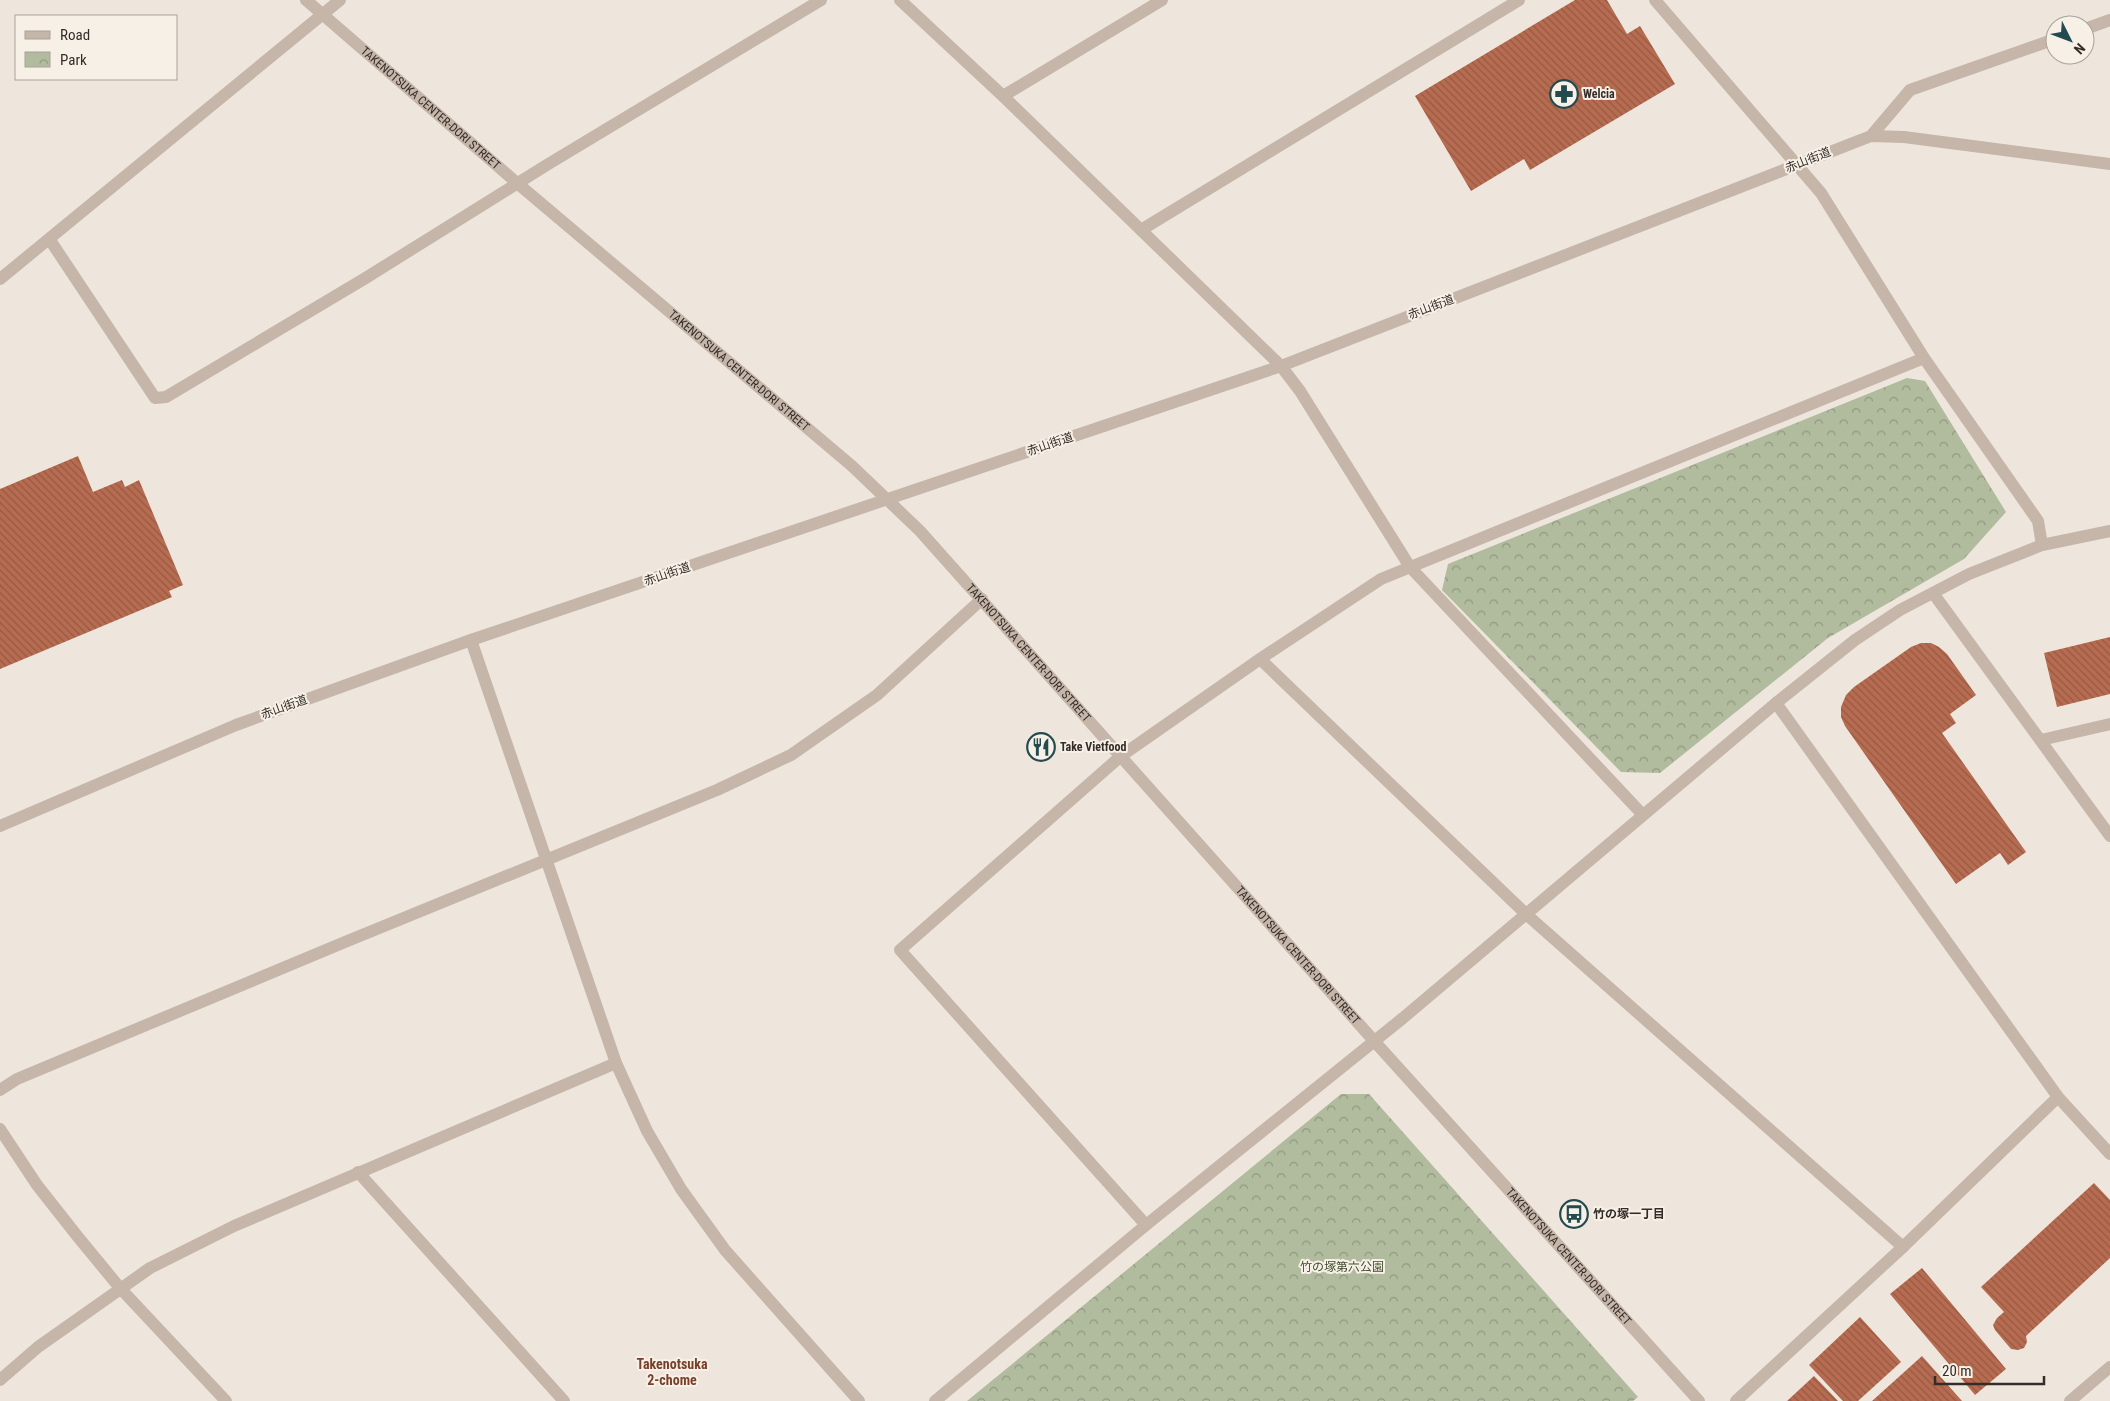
<svg xmlns="http://www.w3.org/2000/svg" width="2110" height="1401" font-family="'Roboto Condensed','Noto Sans JP',sans-serif">
<style>
.park{fill:url(#park-crowns)}
.building{fill:url(#building-back-hatch)}
.lines{fill:none;stroke-linecap:round;stroke-linejoin:round}
.minor{stroke:#c5b6a9;stroke-width:12}
.labels{text-anchor:middle;stroke-width:4;stroke-linejoin:round;paint-order:stroke}
.poi-label{font-size:12px;font-weight:bold;fill:#332c28;stroke:#f7f0e7;text-anchor:start}
.street-label{font-size:12px;fill:#332c28;stroke:#f7f0e7}
.park-label{font-size:12px;fill:#424e2f;stroke:#f7f0e7}
.neighbourhood-label{font-size:14px;font-weight:bold;fill:#783f2b;stroke:#f7f0e7}
</style>
<defs>
<pattern id="park-crowns" width="20" height="18" patternUnits="userSpaceOnUse" patternTransform="scale(1.25)"><rect width="20" height="18" fill="#b1bb9d"/><path d="M2 6a3 3 0 1 1 6 0M12 15a3 3 0 1 1 6 0" fill="none" stroke="#919880"/></pattern>
<pattern id="building-back-hatch" width="6" height="6" patternUnits="userSpaceOnUse" patternTransform="scale(1.25)"><rect width="6" height="6" fill="#b76c51"/><path d="M-1 5l2 2M0 0l6 6M5-1l2 2" fill="none" stroke="#955943"/></pattern>
</defs>
<rect width="100%" height="100%" fill="#eee6dc"/>
<path class="park" d="M1907 378 1925 381 2006 512 1964 559 1828 638 1660 773 1621 772 1442 590 1448 564Z
M1341 1094H1369L1638 1397 1633 1401H967Z"/>
<path class="building" d="M1575 0H1607L1627 34 1640 26 1675 84 1530 170 1524 159 1471 191 1415 96Z
M78 456 93 492 122 480 125 487 139 480 183 585 169 591 172 597 0 669V489Z
M2110 637V694L2057 707 2044 653Z
M1921 643H1931L1939 647 1947 654 1976 695 1950 714 1956 723 1942 733 2026 852 2008 865 2000 853 1956 884 1845 726 1841 717V707L1846 695 1854 687 1911 647Z
M2094 1183 2110 1200V1258L2026 1336 2027 1342 2024 1348 2018 1350 2011 1349 1995 1330 1993 1325 1997 1318 2004 1312 1981 1287Z
M1922 1268 2006 1369 1975 1395 1890 1294Z
M1860 1317 1901 1362 1858 1401H1843L1809 1365Z
M1922 1356 1962 1401H1872Z
M1814 1376 1838 1401H1787Z"/>
<g class="lines">
<g class="minor">
<path id="s1" d="M306 0 517 183 852 466 920 531 1375 1042 1699 1401"/>
<path d="M900 0 1003 96 1281 366 1300 391 1410 567 1643 815"/>
<path d="M1655 0 1821 193 1924 358 2038 521 2042 545"/>
<path d="M2085 29 2110 20"/>
<path d="M1003 96 1162 0"/>
<path d="M1871 136 1910 90 2055 39"/>
<path d="M1141 230 1519 0"/>
<path d="M50 240 155 398 166 397 364 279 550 163 821 0"/>
<path d="M0 279 340 0"/>
<path d="M1933 593 2110 836"/>
<path d="M471 640 616 1063 647 1131 681 1189 725 1250 859 1401"/>
<path d="M1260 659 1527 915 1903 1247"/>
<path d="M1776 703 2058 1097 2110 1154"/>
<path d="M2041 740 2110 724"/>
<path d="M0 826 236 725 471 640 1281 366 1871 136 1904 137 2110 164"/>
<path d="M0 1090 17 1079 345 942 717 790 791 755 877 695 982 599"/>
<path d="M0 1129 37 1185 78 1237 120 1288 226 1401"/>
<path d="M358 1172 564 1401"/>
<path d="M1146 1225 900 950 1121 756 1260 659 1381 579 1924 358"/>
<path d="M0 1380 38 1347 150 1268 234 1226 616 1063"/>
<path d="M935 1401 1146 1225 1403 1018 1776 703 1855 640 1900 610 1969 574 2042 545 2110 531"/>
<path d="M1736 1401 1903 1247 2058 1097"/>
<path d="M2070 1401 2110 1367"/>
</g>
</g>
<defs>
<symbol id="pharmacy-ring" viewBox="-11 -11 22 22"><circle r="9.5" fill="#f7f0e7" stroke="#234b4f" stroke-width="1.5"/><path d="M-2-6h4v4h4v4h-4v4h-4v-4h-4v-4h4Z" fill="#234b4f"/></symbol>
<symbol id="restaurant-ring" viewBox="-11 -11 22 22"><circle r="9.5" fill="#f7f0e7" stroke="#234b4f" stroke-width="1.5"/><path d="M-5-6h1v4h1v-4h1v4h1v-4h1v5L-1.5 .5V6h-2V.5L-5-1ZM5-6V6H3V1.5H1.5Q1.5-4 5-6Z" fill="#234b4f"/></symbol>
<symbol id="bus-ring" viewBox="-11 -11 22 22"><circle r="9.5" fill="#f7f0e7" stroke="#234b4f" stroke-width="1.5"/><path d="M-5-6H5V4H4V6H2V4H-2V6H-4V4H-5ZM-3.5-4V0h7V-4ZM-3.5 1.2v1.5H-2V1.2ZM2 1.2v1.5H3.5V1.2Z" fill="#234b4f"/></symbol>
</defs>
<g fill-rule="evenodd">
<use href="#pharmacy-ring" x="1548" y="78" width="32" height="32"/>
<use href="#restaurant-ring" x="1025" y="731" width="32" height="32"/>
<use href="#bus-ring" x="1558" y="1198" width="32" height="32"/>
</g>
<g class="labels">
<g class="poi-label">
<text x="1583" y="98">Welcia</text>
<text x="1060" y="751">Take Vietfood</text>
<text x="1593" y="1218">竹の塚一丁目</text>
</g>
<g class="street-label">
<text dy="4" stroke="none"><textPath href="#s1" startOffset="165">TAKENOTSUKA CENTER-DORI STREET</textPath></text>
<text transform="translate(1808 160) rotate(-22)" y="4">赤山街道</text>
<text transform="translate(1431 307) rotate(-21)" y="4">赤山街道</text>
<text dy="4" stroke="none"><textPath href="#s1" startOffset="570">TAKENOTSUKA CENTER-DORI STREET</textPath></text>
<text transform="translate(1050 444) rotate(-19)" y="4">赤山街道</text>
<text transform="translate(667 574) rotate(-19)" y="4">赤山街道</text>
<text dy="4" stroke="none"><textPath href="#s1" startOffset="975">TAKENOTSUKA CENTER-DORI STREET</textPath></text>
<text transform="translate(284 707) rotate(-20)" y="4">赤山街道</text>
<text dy="4" stroke="none"><textPath href="#s1" startOffset="1380">TAKENOTSUKA CENTER-DORI STREET</textPath></text>
<text dy="4" stroke="none"><textPath href="#s1" startOffset="1785">TAKENOTSUKA CENTER-DORI STREET</textPath></text>
</g>
<g class="park-label">
<text x="1342" y="1271">竹の塚第六公園</text>
</g>
<g class="neighbourhood-label">
<text x="672" y="1369">Takenotsuka<tspan x="672" dy="16">2-chome</tspan></text>
</g>
</g>
<rect x="15" y="15" width="162" height="65" fill="#f7f0e7" stroke="#a9a29b"/>
<rect x="25" y="31" width="25" height="8" fill="#c5b6a9" stroke="#a9a29b"/>
<text x="60" y="40" font-size="15" fill="#332c28">Road</text>
<rect x="25" y="52" width="25" height="15" fill="url(#park-crowns)" stroke="#a9a29b"/>
<text x="60" y="65" font-size="15" fill="#332c28">Park</text>
<g transform="translate(2070 40) rotate(132)"><circle r="24" fill="#f7f0e7" stroke="#a9a29b"/>
<path d="M0-4L9 19L0 12L-9 19Z" fill="#234b4f"/>
<text y="-8" font-size="14" font-weight="bold" text-anchor="middle" fill="#332c28">N</text>
</g>
<path d="M1935 1376v8h109v-8" fill="none" stroke="#332c28" stroke-width="2.5"/>
<text x="1942" y="1376" font-size="15" fill="#332c28" stroke="#f7f0e7" stroke-width="4" paint-order="stroke">20 m</text>
</svg>
